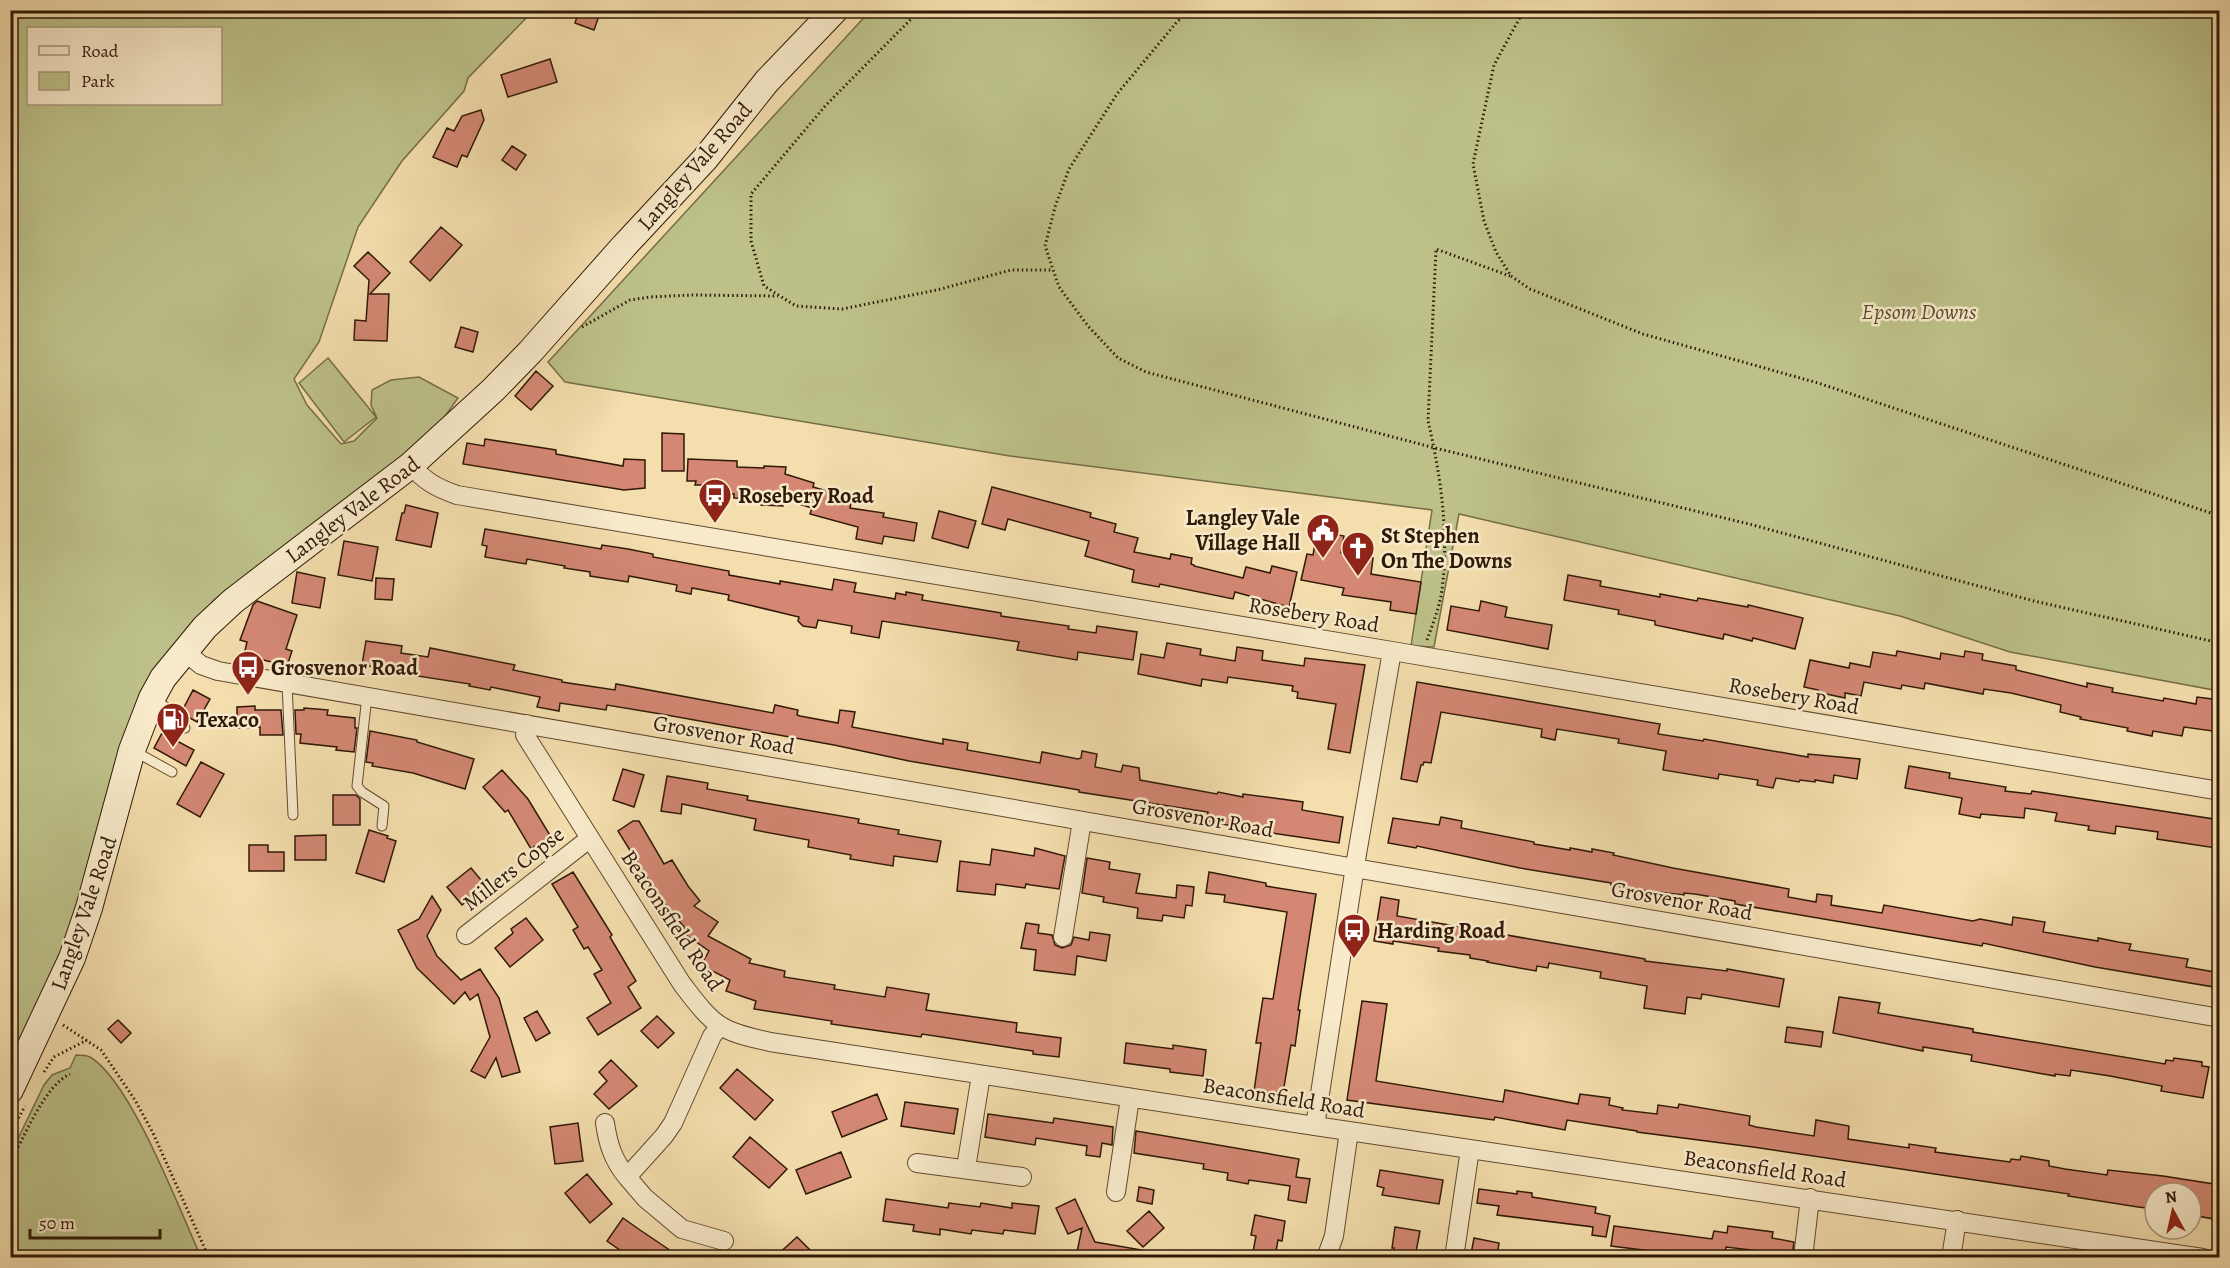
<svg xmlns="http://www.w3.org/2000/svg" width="2230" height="1268" font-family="Alegreya,serif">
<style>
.green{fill:#bdc189;stroke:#766d48;stroke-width:1.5;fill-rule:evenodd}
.building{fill:#d48874;stroke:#301907;stroke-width:1.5}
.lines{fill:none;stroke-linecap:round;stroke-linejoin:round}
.lane-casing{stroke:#614a30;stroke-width:11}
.street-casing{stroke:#614a30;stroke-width:20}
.secondary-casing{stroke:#301907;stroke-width:28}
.path{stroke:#301907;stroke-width:3;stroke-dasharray:1.5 3;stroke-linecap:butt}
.lane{stroke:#f8eaca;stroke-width:9}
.street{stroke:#f8eaca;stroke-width:18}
.secondary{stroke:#f8eaca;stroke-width:26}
.labels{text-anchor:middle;stroke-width:5;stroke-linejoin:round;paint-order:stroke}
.street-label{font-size:22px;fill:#301907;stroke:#f8eaca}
.park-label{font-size:22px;font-style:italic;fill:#5a4b2e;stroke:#f8eaca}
.poi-label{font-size:22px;font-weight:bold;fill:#301907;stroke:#f8eaca;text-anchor:start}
</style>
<rect width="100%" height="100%" fill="#f4dead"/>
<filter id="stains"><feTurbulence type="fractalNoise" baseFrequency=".00333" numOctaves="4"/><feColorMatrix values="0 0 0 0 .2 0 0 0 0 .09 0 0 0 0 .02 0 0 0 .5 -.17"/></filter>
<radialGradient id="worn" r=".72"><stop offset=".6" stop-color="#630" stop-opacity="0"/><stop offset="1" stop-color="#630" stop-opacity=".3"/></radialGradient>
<path class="green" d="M11 11H531V13L468 78 464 91 402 161 358 227 319 342 294 379 307 405 341 444 354 441 377 418 371 405 372 390 391 380 419 377 458 398 436 429 389 470 298 536 214 600 151 674 87 886 38 1015 11 1071ZM28 28H220V104H28Z
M870 11H2219V691L2010 652 1900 616 1459 514 1434 647 1411 646 1432 510 1010 456 565 382 548 362Z
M328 358 376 417 344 442 299 383Z
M76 1055C80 1055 86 1055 90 1057 131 1081 180 1211 201 1257H11V1153L44 1085 52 1075 70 1068Z"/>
<path class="building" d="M579 10H601L594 30 575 23Z
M550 59 557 82 508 97 501 75Z
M481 110 484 120 467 157 462 155 457 167 433 157 447 128 454 131 462 116Z
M512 146 526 155 516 170 502 160Z
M441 227 462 245 430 281 410 262Z
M368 252 390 273 370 294H389L387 341 354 340 355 320 366 321 369 280 354 266Z
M461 327 478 332 473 352 455 347Z
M536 371 553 386 531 410 515 396Z
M662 433 684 434V471H662Z
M485 439 556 450V454L623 466 624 459 645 460V488L624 490 463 464 467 443 484 446Z
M688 459 737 461V467L764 468V466L786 467 785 474 814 483 813 487 852 498 850 508 884 513 883 517 917 523 914 541 884 536 882 544 856 539 858 527 810 514 812 508 783 499V506L761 505V499L734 498V494H712V485H695L696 481H687Z
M992 487 1091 513 1090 517 1116 524 1114 532 1138 538 1134 552 1170 559 1171 554 1192 558 1191 564 1194 565V566L1243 578 1246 567 1270 573 1272 566 1297 572 1289 607 1235 592 1233 599 1160 584 1159 587 1132 582 1134 570 1085 556 1089 541 1008 519 1005 530 982 524Z
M406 505 438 513 431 547 396 540 402 513H404Z
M939 511 976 521 968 548 932 538Z
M485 529 601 549 602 545 628 549 653 554V557L729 571V575L780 584V581L832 590 834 579 856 583 854 592 890 598 895 599 896 593 906 595V592L923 595 922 600 1001 613V616L1069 626 1068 629 1096 633 1097 626 1137 632 1133 660 1078 652 1077 660 1017 650 1019 642 882 621 879 638 851 633 852 626 818 620 816 628 803 626 798 621 799 617 728 600 729 595 692 588 691 594 676 591 677 585 629 576 628 582 590 576V572L564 568 565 566 527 559 526 564 485 557 487 546 482 545Z
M1317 531 1344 536 1341 553 1373 558 1371 574 1421 582 1416 614 1390 610 1391 602 1342 595 1344 588 1301 580 1307 554 1313 555Z
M344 541 378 547 372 581 338 575Z
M297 572 325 578 320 608 292 603Z
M1568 575 1601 581 1600 586 1660 597V594L1697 601 1698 598 1748 607V605L1803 618 1795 649 1753 638 1752 641 1724 634 1723 639 1655 625V621L1618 614 1619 610 1564 600Z
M376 578 394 579 392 600 375 599Z
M257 601 297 615 286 649 292 651 287 666 244 655 247 642 240 640 253 605Z
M1481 601 1507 607 1505 617 1552 625 1548 649 1447 630 1451 606 1479 611Z
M366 641 402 646 401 653 428 657 430 648 515 665 513 670 562 680V682L615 690 616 684 773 713 775 705 798 710 797 715 800 716 838 723 840 710 855 712 852 727 943 744V739L968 743 967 750 1040 763 1042 752 1078 759 1081 758 1082 751 1097 754 1095 767 1121 772 1123 765 1139 768 1140 780 1217 794 1218 792 1243 797V794L1303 802 1302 810 1343 817 1339 843 1259 831 1206 821 1208 812 1079 792V790L909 761 834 745 661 714 607 705 606 710 560 703 559 711 537 707 540 697 491 687 490 690 469 686 470 684 385 671 386 669 362 665Z
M1167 643 1201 649 1200 655 1235 661 1237 647 1263 651 1262 660 1304 666 1305 658 1365 665 1350 753 1328 749 1336 704 1297 698 1298 692 1292 691 1293 686 1228 677 1227 683 1202 679 1201 686 1138 674 1141 654 1164 658Z
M1897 651 1940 659 1941 653 1964 657 1965 651 1983 654 1982 660 2016 666V670L2087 687V683L2113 688 2112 692 2163 701 2164 698 2196 704 2197 697 2220 700V732L2184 727 2182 736 2153 731 2152 736 2127 731 2128 728 2080 719 2081 717 2060 712 2061 705 2011 693 1984 689 1983 694 1925 683 1924 689 1902 685 1901 689 1864 682 1861 696 1845 693V698L1817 692 1818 690 1804 687 1810 660 1849 668 1850 663 1870 667 1873 652 1896 656Z
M1417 682 1660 724 1658 734 1703 741 1704 739 1808 757V754L1860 759 1857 779 1834 775 1833 783 1815 780V782L1800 780 1799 782 1776 778 1773 788 1757 785 1758 780 1719 774 1718 779 1663 770 1666 751 1618 743 1619 739 1557 729 1555 740 1541 737 1542 729 1441 712 1431 763 1424 762 1423 765H1421L1417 782 1401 779Z
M193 690 210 699 197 722 181 713Z
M255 706V710H281L283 735H260V727L237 728V707Z
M304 708 328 710 327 715 355 718V728H357L354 752 336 750 337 747 300 743 301 734H296L295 710H304Z
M370 731 417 740V742L474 759 465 789 413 773 372 766 373 763 366 762Z
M162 733 194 750 186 766 154 748Z
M201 762 224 774 200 817 177 804Z
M1909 766 1950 773 1949 778 2006 787 2005 791 2031 794 2032 791 2220 820 2216 848 2157 839 2158 832 2116 826 2115 834 2088 830 2089 826 2055 821 2057 813 2025 808 2024 818 1981 814 1980 818 1959 814 1962 798 1905 788Z
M623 769 644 775 634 807 613 800Z
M502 770 528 799 551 837 547 839 552 847 541 854 535 846 531 849 508 810 505 812 483 787Z
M667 776 708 783 707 789 748 796 747 800 859 819 858 823 899 830 898 834 941 841 937 862 894 856 893 866 850 859 851 855 808 847 809 840 754 830 756 819 682 804 681 814 661 811Z
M333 795H356L360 799V825H333Z
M1441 817 1462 821 1461 828 1534 842V844L1570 850V848L1592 852V849L1614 853 1613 855 1673 868 1789 889 1788 897 1816 902 1817 894 1832 896 1831 905 1882 913 1884 905 1973 921 1980 919 2012 925 2013 917 2045 922 2043 932 2098 941V938L2118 942 2131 944 2129 950 2188 959 2186 967 2220 973V988L2095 967 1983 943 1982 946 1965 943 1735 904V901L1695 894 1684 893V895L1640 890 1611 885V883L1520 868 1417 846 1416 848 1388 843 1393 818 1439 825Z
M633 821H639L664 864 672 860 688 886 700 901 694 906 718 922 708 936 751 959 749 963 785 971 784 977 835 985 834 989 885 997 887 987 929 994 926 1010 1017 1023 1016 1032 1061 1038 1059 1057 1033 1054V1051L968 1041 922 1034 921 1037 873 1030 831 1024 832 1021 754 1009 756 1001 726 991 730 980 701 965 709 951 682 932 685 928 659 897 618 831Z
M369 830 388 836 387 838 396 841 384 882 356 873Z
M326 835V860H295V836Z
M249 845H268V852H284V871H249Z
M1035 848 1065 856 1059 889 1031 885 1026 884 1025 888 996 884 995 895 957 891 960 861 990 865 992 849 1034 856Z
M1087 858 1110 862 1109 869 1140 874 1136 893 1176 898 1177 885 1194 887 1192 906 1186 905 1184 918 1163 915 1162 921 1137 918 1138 908 1103 902 1104 897 1082 893Z
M471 868 486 886 462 905 447 887Z
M573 872 612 935 610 937 636 981 628 987 641 1008 598 1035 587 1018 611 1003 594 974 602 970 588 947 584 949 573 930 578 927 552 884Z
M1209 872 1266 883V886L1316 894 1298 1010H1300L1295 1046 1291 1045 1283 1093 1277 1092V1094L1254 1091 1261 1043H1256L1263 998 1273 999 1287 912 1224 902 1225 895 1206 893Z
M432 896 441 910 427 936 437 956 461 980 480 969 499 998 520 1072 502 1077 496 1058 485 1078 471 1071 490 1037 478 994 470 1000 465 992 454 1004 417 968 398 930 419 919Z
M1381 897 1399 900 1397 916 1645 959V961L1727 971V969L1784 979 1779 1007 1702 994 1701 999 1687 997 1685 1014 1644 1008 1647 986 1600 978 1601 972 1549 963 1548 968 1537 966 1536 971 1487 962 1488 961 1470 958V955L1438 951 1439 948 1393 941V944L1374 941Z
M526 918 543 940 510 967 495 948 513 933 511 929Z
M1026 923 1039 925 1038 933 1052 935 1055 945 1062 948 1071 945 1074 937 1089 940 1090 932 1110 935 1106 961 1077 956 1075 975 1034 970 1036 950 1021 948Z
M1839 997 1880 1003 1878 1013 1973 1029V1032L2165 1064 2166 1060 2173 1061 2174 1058 2202 1062V1066L2209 1067 2203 1098 2161 1091 2162 1086 2110 1076 2071 1070 2070 1076 2055 1074V1076L1971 1061 1972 1055 1923 1047V1051L1833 1033Z
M1362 1001 1387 1004 1376 1081 1503 1102 1505 1090 1578 1104 1580 1094 1610 1098 1609 1105 1623 1108 1622 1110 1657 1114 1658 1105 1678 1108 1679 1104 1750 1116 1749 1125 1756 1127 1814 1136 1816 1120 1849 1126 1848 1139 1909 1148V1144L1936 1148 1935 1152 2010 1162 2011 1159 2020 1160 2021 1156 2049 1161V1166L2065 1169 2107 1175 2108 1170 2163 1176 2220 1185V1220L2191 1215V1193H2155V1209L2138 1207 2068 1196 2069 1194 1753 1147 1637 1132V1131L1567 1120 1565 1130 1495 1117 1494 1120 1347 1100Z
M537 1011 550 1033 536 1041 524 1018Z
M657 1016 674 1033 658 1048 641 1031Z
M118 1020 131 1033 121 1043 108 1029Z
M1787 1027 1823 1032 1821 1047 1785 1042Z
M1126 1043 1173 1049V1045L1206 1050 1203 1076 1170 1072V1069L1124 1063Z
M611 1060 637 1086 609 1109 594 1094 607 1081 599 1072Z
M737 1069 773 1100 755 1120 720 1088Z
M877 1094 887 1119 842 1137 832 1112Z
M905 1102 958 1109 954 1134 901 1126Z
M988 1114 1053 1123 1054 1118 1113 1127 1112 1145 1102 1143 1100 1157 1086 1155 1087 1146 1036 1138 1035 1145 985 1137Z
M578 1123 583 1161 555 1164 550 1127Z
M1136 1131 1299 1159 1296 1177 1310 1179 1306 1203 1288 1200 1290 1186 1249 1180 1248 1184 1227 1180 1228 1173 1203 1169 1204 1164 1134 1153Z
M750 1137 787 1169 769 1188 733 1157Z
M841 1152 851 1177 806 1194 796 1170Z
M1380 1170 1443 1180 1439 1204 1382 1195 1384 1188 1377 1186Z
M587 1174 612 1204 590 1223 565 1193Z
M1139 1187 1154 1190 1152 1204 1137 1201Z
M1479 1189 1517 1194V1191L1532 1193V1197L1596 1207 1595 1213 1610 1216 1606 1237 1592 1235 1593 1227 1497 1215 1499 1206 1477 1203Z
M886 1199 948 1208 949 1203 980 1207 981 1203 1012 1208V1203L1039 1206 1035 1234 1004 1230 1003 1234 972 1230 971 1234 940 1229V1235L913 1231 914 1225 883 1221Z
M1075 1199 1095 1242 1142 1250 1141 1257H1076L1082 1228 1068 1234 1056 1208Z
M1149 1211 1164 1228 1143 1247 1127 1231Z
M1255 1215 1285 1221 1282 1241 1278 1240 1275 1257H1252L1256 1236 1251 1235Z
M623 1218 640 1230 680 1257H630L607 1241Z
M1614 1226 1712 1239 1714 1231 1727 1233 1728 1226 1773 1232 1772 1238 1794 1242 1792 1257H1758L1759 1251 1726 1247 1725 1257H1700L1611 1246Z
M1395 1227 1420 1231 1415 1257H1393L1394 1248H1392Z
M797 1237 817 1257H775Z
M1474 1238 1499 1243 1497 1257H1482V1255L1471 1254Z"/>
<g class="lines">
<defs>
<path id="lane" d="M287 684 293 815
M367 696 357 786 362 792 384 806 382 826
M154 699 167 708 174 722 185 728
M134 751 172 772
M2098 1242 2099 1258"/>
<path id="street" d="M411 465C424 481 437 488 457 495L1392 651 2220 791
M184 651 201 665 218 671 2220 1018
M527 724 525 735 682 984C693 998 706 1017 721 1026 735 1035 754 1038 770 1042L1315 1126 2203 1258
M466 935 589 839
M1063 937 1082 821
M720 1026 712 1036 673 1123 664 1136 627 1177 645 1198 682 1229 724 1241
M605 1123C608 1144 613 1160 627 1177
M1315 1126 1356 860 1392 651
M917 1163 1022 1177
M966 1168 981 1075
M1116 1192 1130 1098
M1326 1258 1334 1236 1349 1131
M1454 1258 1470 1149
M1803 1258 1810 1198
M1951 1258 1957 1220"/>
<path id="secondary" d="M10 1090 72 958 89 908 132 750 152 698 163 678 205 627 233 601 411 465 493 390 530 352 624 246 705 159 767 81 835 10"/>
</defs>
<use href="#lane" class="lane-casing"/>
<use href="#street" class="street-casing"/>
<use href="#secondary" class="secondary-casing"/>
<path class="path" d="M920 10 826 105 751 194V241L764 286 796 306 842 309 937 290 1011 270H1053
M1189 10 1176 23 1117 94 1069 169 1055 207 1045 246 1059 287 1088 326 1118 358 1146 372 1435 448 1749 524 2034 601 2220 643
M1524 10 1494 65 1473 164 1484 221 1496 252 1511 276 1530 289 1643 334 1818 383 2220 516
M582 327 630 300 650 297 692 295 778 296
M1427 640C1432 626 1438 611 1441 596 1450 541 1441 475 1428 421L1436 249 1510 276
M63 1025 101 1050 135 1100 153 1133 209 1258
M44 1072 54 1057 87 1040
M10 1134 25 1106
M10 1163C24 1138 44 1086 70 1074"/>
<use href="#lane" class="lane"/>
<use href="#street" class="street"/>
<use href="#secondary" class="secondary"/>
</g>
<defs>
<symbol id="bus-pin" viewBox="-11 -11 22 30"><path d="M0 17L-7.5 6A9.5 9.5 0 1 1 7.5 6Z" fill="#8f2418" stroke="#f8eaca"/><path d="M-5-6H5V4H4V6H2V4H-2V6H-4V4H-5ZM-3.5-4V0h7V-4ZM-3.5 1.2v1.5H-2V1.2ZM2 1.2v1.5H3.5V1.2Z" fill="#fff"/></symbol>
<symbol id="civic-pin" viewBox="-11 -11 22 30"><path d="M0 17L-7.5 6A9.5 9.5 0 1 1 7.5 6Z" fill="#8f2418" stroke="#f8eaca"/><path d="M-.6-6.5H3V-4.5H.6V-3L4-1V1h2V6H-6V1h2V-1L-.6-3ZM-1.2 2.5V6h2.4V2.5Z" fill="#fff"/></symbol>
<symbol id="church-pin" viewBox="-11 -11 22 30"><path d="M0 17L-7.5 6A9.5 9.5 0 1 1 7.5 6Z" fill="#8f2418" stroke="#f8eaca"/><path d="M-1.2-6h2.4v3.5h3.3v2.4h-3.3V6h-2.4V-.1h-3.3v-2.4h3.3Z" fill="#fff"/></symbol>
<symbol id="fuel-pin" viewBox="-11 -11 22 30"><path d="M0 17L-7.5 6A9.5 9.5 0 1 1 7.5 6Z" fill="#8f2418" stroke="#f8eaca"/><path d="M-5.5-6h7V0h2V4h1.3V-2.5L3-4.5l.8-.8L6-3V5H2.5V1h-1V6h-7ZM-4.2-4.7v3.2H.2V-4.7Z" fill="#fff"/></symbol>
</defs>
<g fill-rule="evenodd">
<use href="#bus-pin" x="696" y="476" width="38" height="52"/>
<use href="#civic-pin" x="1304" y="511" width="38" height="52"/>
<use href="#church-pin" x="1339" y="529" width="38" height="52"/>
<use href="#bus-pin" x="229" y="648" width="38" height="52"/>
<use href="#fuel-pin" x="154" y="700" width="38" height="52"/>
<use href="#bus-pin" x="1335" y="911" width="38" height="52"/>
</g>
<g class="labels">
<g class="street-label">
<text transform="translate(694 166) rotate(-49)" y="8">Langley Vale Road</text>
<text transform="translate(352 509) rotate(-37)" y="8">Langley Vale Road</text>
<text transform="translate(1314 614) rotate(9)" y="8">Rosebery Road</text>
<text transform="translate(1794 695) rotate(10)" y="8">Rosebery Road</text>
<text transform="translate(724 734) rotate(10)" y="8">Grosvenor Road</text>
<text transform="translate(1203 817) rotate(10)" y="8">Grosvenor Road</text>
<text transform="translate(513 868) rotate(-38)" y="8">Millers Copse</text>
<text transform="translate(1682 900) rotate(10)" y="8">Grosvenor Road</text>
<text transform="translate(83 913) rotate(-71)" y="8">Langley Vale Road</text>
<text transform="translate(673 920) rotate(56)" y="8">Beaconsfield Road</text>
<text transform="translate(1284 1097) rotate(9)" y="8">Beaconsfield Road</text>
<text transform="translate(1765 1168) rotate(8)" y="8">Beaconsfield Road</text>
</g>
<g class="park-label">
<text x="1919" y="319">Epsom Downs</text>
</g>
<g class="poi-label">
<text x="738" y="503">Rosebery Road</text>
<text x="1300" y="525" text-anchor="end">Langley Vale<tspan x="1300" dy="25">Village Hall</tspan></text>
<text x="1381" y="543">St Stephen<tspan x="1381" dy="25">On The Downs</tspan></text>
<text x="271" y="675">Grosvenor Road</text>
<text x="196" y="727">Texaco</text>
<text x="1377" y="938">Harding Road</text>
</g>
</g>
<rect width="2230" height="1268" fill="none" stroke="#f4dead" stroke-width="36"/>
<rect x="12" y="12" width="2206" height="1244" fill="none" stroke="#301907" stroke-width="3"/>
<rect x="18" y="18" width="2194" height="1232" fill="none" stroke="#301907" stroke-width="1.5"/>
<rect x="27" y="27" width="195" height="78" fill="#f8eaca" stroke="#a8967c" stroke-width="1.5"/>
<rect x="39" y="46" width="30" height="9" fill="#f8eaca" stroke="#a8967c" stroke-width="1.5"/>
<text x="81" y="57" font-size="18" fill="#301907">Road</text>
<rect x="39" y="72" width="30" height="18" fill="#bdc189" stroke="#a8967c" stroke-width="1.5"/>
<text x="81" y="87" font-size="18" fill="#301907">Park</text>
<g transform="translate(2173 1211) rotate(352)"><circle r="28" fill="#f8eaca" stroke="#a8967c" stroke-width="1.5"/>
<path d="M0-4.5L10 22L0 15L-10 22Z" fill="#8f2418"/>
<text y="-9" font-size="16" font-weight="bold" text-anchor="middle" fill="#301907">N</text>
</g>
<path d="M30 1229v9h130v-9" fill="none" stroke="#301907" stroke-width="3"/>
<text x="39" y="1229" font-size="18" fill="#301907" stroke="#f8eaca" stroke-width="4.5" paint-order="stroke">50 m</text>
<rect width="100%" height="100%" filter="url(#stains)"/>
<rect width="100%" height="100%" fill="url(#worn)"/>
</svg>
